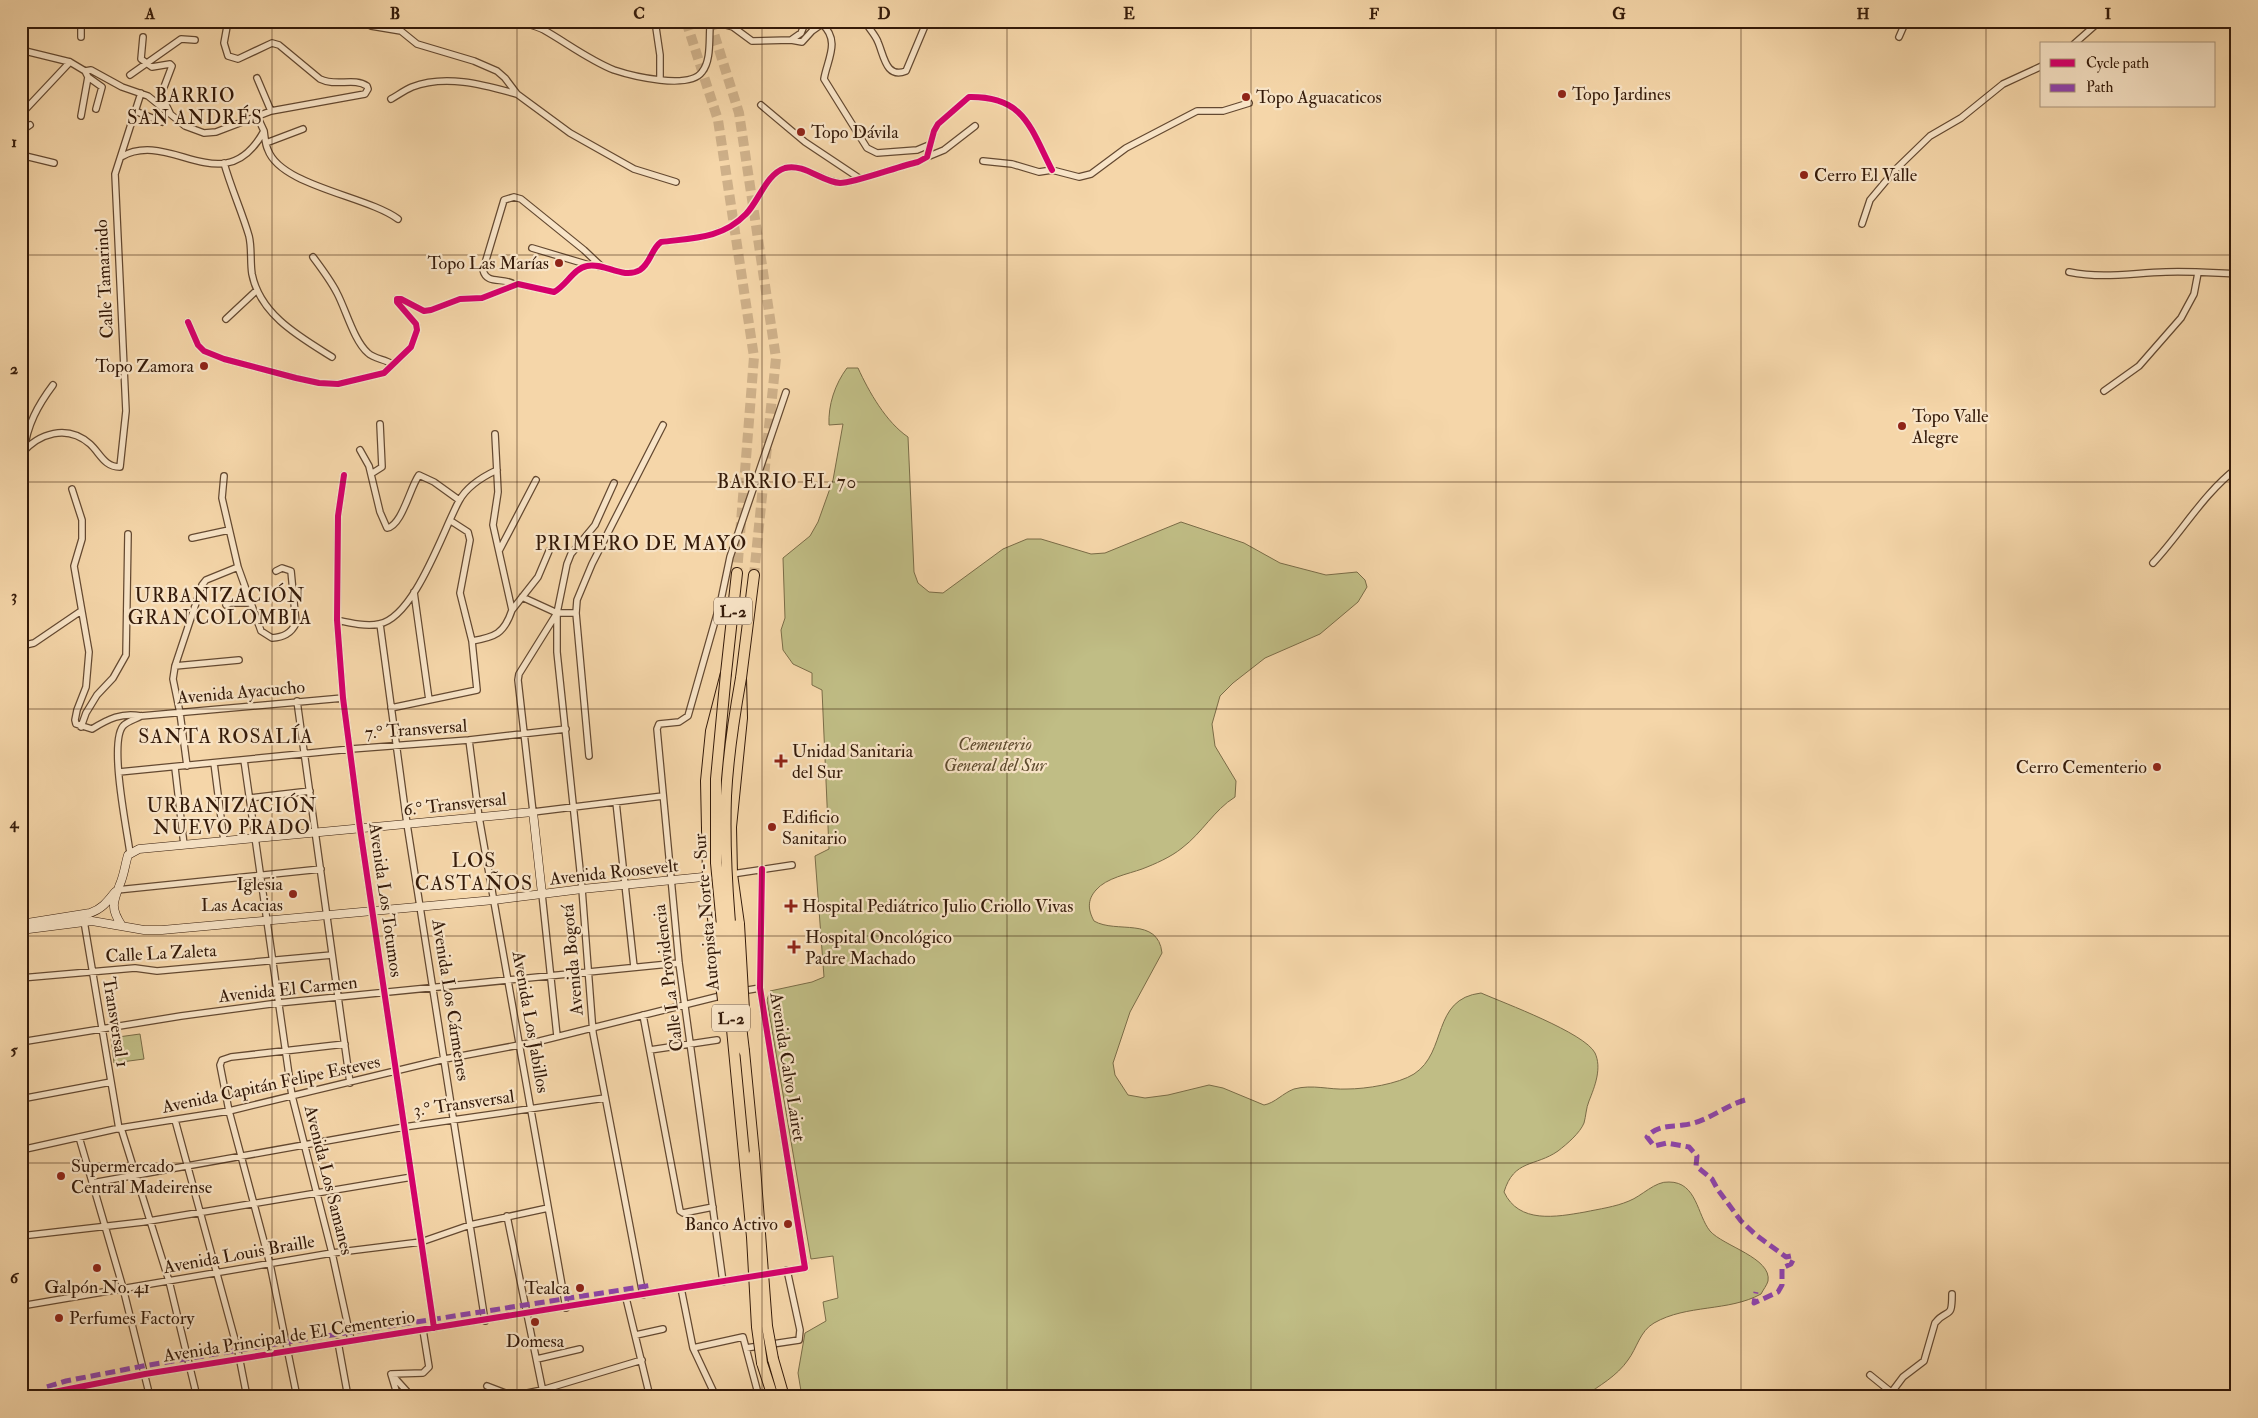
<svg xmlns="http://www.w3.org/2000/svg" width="2258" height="1418" font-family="'IM FELL Double Pica',serif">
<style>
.green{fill:#c0bd85;stroke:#7a6c47}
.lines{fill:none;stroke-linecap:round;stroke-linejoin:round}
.highway-tunnel{stroke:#ceb089;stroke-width:10;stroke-dasharray:10 5;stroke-linecap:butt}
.street-casing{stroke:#644931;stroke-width:8}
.secondary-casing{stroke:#341a09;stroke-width:9}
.highway-casing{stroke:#341a09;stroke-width:12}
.street{stroke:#f8e4c7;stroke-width:5.5}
.secondary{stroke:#f8e4c7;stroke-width:8}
.highway{stroke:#f5d6a9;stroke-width:10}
.highway-bridge-casing{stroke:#341a09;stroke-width:12;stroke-linecap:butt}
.highway-bridge{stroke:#f5d6a9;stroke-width:10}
.quiet{stroke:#8e44ad;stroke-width:5;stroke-dasharray:10 5;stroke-linecap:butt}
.cycleway-casing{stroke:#f8e4c7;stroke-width:9}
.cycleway{stroke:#d6006c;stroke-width:6}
.grid{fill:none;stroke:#341a09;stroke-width:1;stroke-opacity:0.55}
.poi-dot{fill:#8f2418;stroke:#f8e4c7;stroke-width:2}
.labels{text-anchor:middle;stroke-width:4.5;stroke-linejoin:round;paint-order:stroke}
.shield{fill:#f8e4c7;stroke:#6f5742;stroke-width:1}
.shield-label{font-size:16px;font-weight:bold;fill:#341a09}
.poi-label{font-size:18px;fill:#341a09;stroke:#f8e4c7;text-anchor:start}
.street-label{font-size:18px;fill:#341a09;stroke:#f8e4c7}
.park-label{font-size:18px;font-style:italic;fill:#5e4b2e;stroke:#f8e4c7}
.neighbourhood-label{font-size:19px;letter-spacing:1px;fill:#341a09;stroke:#f8e4c7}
.quarter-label{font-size:20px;letter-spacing:1px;fill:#341a09;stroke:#f8e4c7}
.neatline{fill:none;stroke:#341a09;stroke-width:2}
.grid-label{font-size:16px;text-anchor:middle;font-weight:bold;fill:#341a09}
</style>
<rect width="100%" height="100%" fill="#f5d6a9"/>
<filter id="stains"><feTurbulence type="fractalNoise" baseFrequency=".004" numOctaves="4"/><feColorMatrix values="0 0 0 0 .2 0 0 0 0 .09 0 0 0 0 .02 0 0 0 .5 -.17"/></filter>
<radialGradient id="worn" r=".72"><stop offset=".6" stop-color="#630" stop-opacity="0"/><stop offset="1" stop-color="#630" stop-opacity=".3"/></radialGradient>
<path class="green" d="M847 368H858C869 392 886 422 908 437L914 572 918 583 929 592 943 593 1003 549 1027 539H1041L1091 554 1105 553 1181 522 1244 543 1280 563 1326 575 1357 572 1365 580 1367 587 1358 602 1320 634 1265 658 1233 683 1220 696 1212 724 1215 746 1236 781 1235 797C1214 810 1202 833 1182 848 1171 857 1155 864 1142 869 1128 874 1106 878 1096 890 1087 900 1088 910 1094 921 1116 934 1158 916 1162 953L1130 1012 1113 1063 1115 1075 1128 1095 1145 1098 1168 1095 1209 1085 1223 1088 1264 1105C1275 1103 1283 1093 1294 1089 1313 1084 1329 1090 1347 1089 1366 1089 1398 1084 1414 1074 1448 1052 1431 999 1481 993 1504 1003 1585 1033 1595 1053 1602 1068 1595 1086 1589 1101 1586 1108 1586 1116 1584 1123 1580 1133 1567 1144 1558 1151 1535 1167 1514 1159 1504 1192 1519 1224 1556 1217 1585 1212 1599 1209 1615 1207 1629 1201 1642 1196 1655 1181 1669 1182 1697 1182 1697 1215 1710 1231 1723 1246 1772 1258 1768 1281 1767 1285 1763 1290 1761 1294 1728 1312 1687 1304 1654 1323 1640 1331 1637 1348 1628 1360 1617 1376 1599 1386 1583 1397H802L798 1373 805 1333 826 1321 823 1302 838 1298 833 1256 811 1259 767 1000 770 991 812 982 824 977 815 856 829 849 822 690 812 685V673L793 664 783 650 781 630 785 618 783 558 810 536 818 522 833 480 843 424 829 425C828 405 835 384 847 368Z
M140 1034 144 1059 114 1063 111 1038Z"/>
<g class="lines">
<path class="highway-tunnel" d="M686 21 718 120 754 357 737 573
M710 21 739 113 776 358 754 575"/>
<defs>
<path id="street" d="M81 21V37
M361 21 371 26 401 31 417 44 474 61 497 71 505 78 517 94 570 133 634 169 676 182
M518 21C527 24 536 26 544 30 567 43 589 60 614 70 632 76 689 90 702 72 711 61 709 41 710 27L718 23 733 27 752 41 791 40 801 33 806 21
M655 21 660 55V80
M865 21C868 28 875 34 878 42 884 56 886 79 906 71L927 21
M143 37 141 59 152 67 170 64 172 66 161 95 170 113
M1899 37 1906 21
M791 40 802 42 812 31 822 24C841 41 827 60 824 79L867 148 877 153 917 150 929 145
M2074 44 2100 21
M21 50 70 62 85 71 91 70 122 87 148 96 185 126 204 133 216 132 271 111 365 94 368 89 367 86C354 77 336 87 320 79L279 45 272 43 238 59 228 56 224 43 228 21
M85 71 88 77 102 87 96 109
M130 75 181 39 195 40
M257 78 271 111
M391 99C398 95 405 90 412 87 446 74 484 85 517 94
M761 105 805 142 859 178
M135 111 162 122
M23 112 70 62
M81 116 88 77
M21 131 30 125
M264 131C265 137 265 144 268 150 281 186 367 196 398 219
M266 143 303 129
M21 155 54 163
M121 157C170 128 224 204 264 131L258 118
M927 157 944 150 975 126
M983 161 1012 164 1039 172 1052 170 1079 177 1091 174 1126 148 1197 111H1223L1249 103
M224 163C231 188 242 212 249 236 252 248 250 262 252 274 260 315 300 337 332 357
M1862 224 1870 200 1896 169 1930 136 1961 118 2003 84 2042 66
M532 248 589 265
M313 257C322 269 331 281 337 293 346 310 354 341 368 353 374 359 385 359 392 364
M2069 272C2104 279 2131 273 2166 272 2190 271 2213 273 2237 274
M515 285C504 276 487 286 483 270L504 200 514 197 521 199 584 250 602 267
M226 319 257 290
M188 322 198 345 204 351 224 359 296 378 319 383 338 384 384 373 411 347 417 330 416 324 397 302V299H401L424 311 431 310 460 299 482 298 518 284 554 292C566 286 574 268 587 266 604 262 623 280 640 270 651 263 651 249 661 242 692 238 722 239 746 214 759 201 766 174 785 168 804 163 822 182 840 183 855 183 899 166 918 162L927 157 934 131 938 124 969 97C1024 96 1030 127 1052 170
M2104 391 2139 366 2181 318 2194 294 2198 273
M360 450 369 466 380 512 387 528C402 526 410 487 419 475L434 482 459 500
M24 451C27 425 38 405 53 385
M21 454C39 433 67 424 90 444 100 453 104 467 120 467L126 411 115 174 141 93
M371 474 382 467 380 424
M344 475 338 516 337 620 343 698 360 828 434 1328
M614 483 595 525 571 554 567 564 557 613V652L582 889 593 1033 643 1295
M72 489 82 520V539L74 566 89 652 86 687 77 710 75 720 76 724 92 729C108 719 122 712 141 716L343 698
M192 538 229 530
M499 551 536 480
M2153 563C2182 532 2203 494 2237 468
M238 567 261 631 272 638C283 637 291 634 296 623L291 571 282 568 276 571
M414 592 429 700
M522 597 557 613H576
M226 605 230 603H251
M512 610 538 577 549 551
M557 613 519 674 518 680 533 812 663 796
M337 620C350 623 367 627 379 624 415 617 443 530 459 501 467 486 482 477 497 470
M380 624 407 824 485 1321
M472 641C495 637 504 634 512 610L493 525 498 492 495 434
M21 646 34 643 81 611
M175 666 239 660
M297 701 350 1083
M391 708 477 690 472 641 460 593 470 540 468 532 451 521
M81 727 86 713 97 695 113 678 126 655 128 534
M469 740 479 817 566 1308
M589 756 576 613 577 600 592 564 663 425
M244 760 292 1096 332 1253 351 1340
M214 763 224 841
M187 766 180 713 173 679 175 666 202 585 206 580 238 567 222 498 224 476
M175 768 184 845
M119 772 351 749 469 740 566 729
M250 798 310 791
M616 802 634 967
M130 853C127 830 108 739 124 725 128 721 136 719 141 716
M732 874 792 865
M117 890 321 869
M542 894 557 1036
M84 921 119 1129
M21 978 135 968 157 971 332 955
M742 991 760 988
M643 1015 680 1211 683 1213 713 1207
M21 1042 181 1016 278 1003 679 963
M650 1050 717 1040
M21 1099 111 1082
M175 1120 238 1351 247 1397
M121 1128 169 1281 197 1397
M79 1137 123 1288 150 1397
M21 1150 120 1128 229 1111 445 1059 540 1041 724 995
M92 1183 404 1127 605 1098
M507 1216 544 1397
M21 1236 143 1222 412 1177
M723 1282 679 963 657 729 659 724 679 722 688 716 721 600 730 557 786 392
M681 1288 693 1348 716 1397
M626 1298 650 1397
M21 1306 332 1253 421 1242 470 1225 548 1208
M636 1335 663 1329
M338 1342 348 1397
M693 1348 743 1337 759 1397
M746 1348 799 1340 800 1330 787 1270
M537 1359 580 1349
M1870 1375 1891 1392
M393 1376 412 1397
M487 1386 513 1396 542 1390 642 1360
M37 1397 49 1393
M47 1397 49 1393 145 1374 805 1268 760 988 762 869
M297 1397 270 1264 229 1111 220 1065 222 1060 231 1057 345 1044
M398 1397 391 1374 423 1373 429 1367 423 1330
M1888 1397 1903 1377 1924 1361 1935 1323C1948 1307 1952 1321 1952 1294"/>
<path id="secondary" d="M21 924 90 913C102 909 107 902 115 892
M122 926C110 908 113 902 120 884 124 875 125 865 128 855L139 849 533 812 542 894
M21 930 92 921 144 930H162L494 900 582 889 713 876"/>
<path id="highway" d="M739 924 732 874 731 827 742 718 741 678 754 575
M714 927 708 877 706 781 711 731 726 673 737 573
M744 1051 754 1154
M773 1359 784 1397
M762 1363 773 1397"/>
</defs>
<use href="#street" class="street-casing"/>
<use href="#secondary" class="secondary-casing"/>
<use href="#highway" class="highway-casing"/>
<use href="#street" class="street"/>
<use href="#secondary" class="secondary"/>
<use href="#highway" class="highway"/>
<defs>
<path id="highway-bridge" d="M726 673 716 779V863L752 1237 757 1327 762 1363
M741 678C734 717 728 756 726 796 723 881 734 967 744 1051
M739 924 744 1010
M714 927 723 1000
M754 1154 767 1326 773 1359"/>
</defs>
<use href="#highway-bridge" class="highway-bridge-casing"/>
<use href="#highway-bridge" class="highway-bridge"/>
<path class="quiet" d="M1745 1100C1724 1106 1706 1123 1683 1125 1669 1127 1657 1125 1647 1137L1654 1146 1667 1143 1689 1147 1697 1156 1696 1166 1712 1179 1718 1190 1741 1221 1756 1235 1786 1257 1791 1256 1793 1260 1791 1264 1782 1268V1285L1778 1292 1754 1303 1756 1292
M47 1387 66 1381 143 1366 288 1342 653 1285"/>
<defs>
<path id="cycleway" d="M188 322 198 345 204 351 224 359 296 378 319 383 338 384 384 373 411 347 417 330 416 324 397 302V299H401L424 311 431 310 460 299 482 298 518 284 554 292C566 286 574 268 587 266 604 262 623 280 640 270 651 263 651 249 661 242 692 238 722 239 746 214 759 201 766 174 785 168 804 163 822 182 840 183 855 183 899 166 918 162L927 157 934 131 938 124 969 97C1024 96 1030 127 1052 170
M344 475 338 516 337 620 343 698 360 828 434 1328
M47 1397 49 1393 145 1374 805 1268 760 988 762 869"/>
</defs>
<use href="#cycleway" class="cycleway-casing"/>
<use href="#cycleway" class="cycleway"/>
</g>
<path class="grid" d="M272 21V1397M517 21V1397M762 21V1397M1007 21V1397M1251 21V1397M1496 21V1397M1741 21V1397M1986 21V1397M21 255H2237M21 482H2237M21 709H2237M21 936H2237M21 1163H2237"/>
<g class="poi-dot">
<circle cx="1562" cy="94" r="5"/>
<circle cx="1246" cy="97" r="5"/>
<circle cx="801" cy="132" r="5"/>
<circle cx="1804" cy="175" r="5"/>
<circle cx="559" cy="263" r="5"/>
<circle cx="204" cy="366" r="5"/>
<circle cx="1902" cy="426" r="5"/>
<path d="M778.5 753.5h5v5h5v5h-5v5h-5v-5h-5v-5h5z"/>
<circle cx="2157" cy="767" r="5"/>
<circle cx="772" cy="827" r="5"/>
<circle cx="293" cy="894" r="5"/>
<path d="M788.5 898.5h5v5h5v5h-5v5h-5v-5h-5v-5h5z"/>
<path d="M791.5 939.5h5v5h5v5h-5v5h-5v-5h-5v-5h5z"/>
<circle cx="61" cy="1176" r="5"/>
<circle cx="788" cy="1224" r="5"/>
<circle cx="97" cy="1268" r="5"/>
<circle cx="580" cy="1288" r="5"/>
<circle cx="59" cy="1318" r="5"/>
<circle cx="535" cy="1322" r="5"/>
</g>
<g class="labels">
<g class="shield">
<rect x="714" y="597.5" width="38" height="27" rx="4"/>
<rect x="712" y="1004.5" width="38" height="27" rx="4"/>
</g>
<g class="shield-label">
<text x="733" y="617">L-2</text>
<text x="731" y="1024">L-2</text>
</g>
<g class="poi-label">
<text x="1572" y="100">Topo Jardines</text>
<text x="1256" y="103">Topo Aguacaticos</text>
<text x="811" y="138">Topo Dávila</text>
<text x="1814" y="181">Cerro El Valle</text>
<text x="549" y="269" text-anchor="end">Topo Las Marías</text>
<text x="194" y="372" text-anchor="end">Topo Zamora</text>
<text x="1912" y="422">Topo Valle<tspan x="1912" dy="21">Alegre</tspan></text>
<text x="792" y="757">Unidad Sanitaria<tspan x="792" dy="21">del Sur</tspan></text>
<text x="2147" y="773" text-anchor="end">Cerro Cementerio</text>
<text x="782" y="823">Edificio<tspan x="782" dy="21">Sanitario</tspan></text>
<text x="283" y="890" text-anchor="end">Iglesia<tspan x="283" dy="21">Las Acacias</tspan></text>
<text x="802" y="912">Hospital Pediátrico Julio Criollo Vivas</text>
<text x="805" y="943">Hospital Oncológico<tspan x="805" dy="21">Padre Machado</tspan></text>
<text x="71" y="1172">Supermercado<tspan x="71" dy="21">Central Madeirense</tspan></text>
<text x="778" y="1230" text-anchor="end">Banco Activo</text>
<text x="97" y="1293" text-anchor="middle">Galpón No. 41</text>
<text x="570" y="1294" text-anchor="end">Tealca</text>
<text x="69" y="1324">Perfumes Factory</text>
<text x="535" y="1347" text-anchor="middle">Domesa</text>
</g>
<g class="street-label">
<text transform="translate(104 279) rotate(-93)" y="6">Calle Tamarindo</text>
<text transform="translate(241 692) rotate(-5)" y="6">Avenida Ayacucho</text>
<text transform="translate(416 729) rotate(-4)" y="6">7.° Transversal</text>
<text transform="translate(455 804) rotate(-6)" y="6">6.° Transversal</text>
<text transform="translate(614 872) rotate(-6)" y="6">Avenida Roosevelt</text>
<text transform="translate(386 900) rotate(82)" y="6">Avenida Los Totumos</text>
<text transform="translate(706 912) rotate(-95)" y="6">Autopista Norte - Sur</text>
<text transform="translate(161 953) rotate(-3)" y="6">Calle La Zaleta</text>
<text transform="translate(572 960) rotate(-95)" y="6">Avenida Bogotá</text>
<text transform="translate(668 978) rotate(-97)" y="6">Calle La Providencia</text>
<text transform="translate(288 989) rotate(-6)" y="6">Avenida El Carmen</text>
<text transform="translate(451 1000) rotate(81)" y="6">Avenida Los Cármenes</text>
<text transform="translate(116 1022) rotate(81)" y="6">Transversal 1</text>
<text transform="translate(531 1022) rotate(80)" y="6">Avenida Los Jabillos</text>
<text transform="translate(788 1067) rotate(81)" y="6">Avenida Calvo Lairet</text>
<text transform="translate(271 1084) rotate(-12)" y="6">Avenida Capitán Felipe Esteves</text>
<text transform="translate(464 1103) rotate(-8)" y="6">3.° Transversal</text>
<text transform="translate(329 1180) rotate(76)" y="6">Avenida Los Samanes</text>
<text transform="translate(239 1254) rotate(-10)" y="6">Avenida Louis Braille</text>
<text transform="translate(289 1336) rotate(-9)" y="6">Avenida Principal de El Cementerio</text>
</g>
<g class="park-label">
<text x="995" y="750">Cementerio<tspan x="995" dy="21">General del Sur</tspan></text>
</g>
<g class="neighbourhood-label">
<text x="195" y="102">BARRIO<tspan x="195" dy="22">SAN ANDRÉS</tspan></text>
<text x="787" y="488">BARRIO EL 70</text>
<text x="220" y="602">URBANIZACIÓN<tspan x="220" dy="22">GRAN COLOMBIA</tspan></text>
<text x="232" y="812">URBANIZACIÓN<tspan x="232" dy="22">NUEVO PRADO</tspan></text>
</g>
<g class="quarter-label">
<text x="641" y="550">PRIMERO DE MAYO</text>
<text x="226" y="743">SANTA ROSALÍA</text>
<text x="474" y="867">LOS<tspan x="474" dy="23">CASTAÑOS</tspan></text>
</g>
</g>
<rect width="2258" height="1418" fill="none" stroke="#f5d6a9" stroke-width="55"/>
<rect x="2040" y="42" width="175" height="65" fill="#f8e4c7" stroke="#aa937b"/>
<rect x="2050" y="59" width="25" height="8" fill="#d6006c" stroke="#aa937b"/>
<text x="2086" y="68" font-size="15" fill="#341a09">Cycle path</text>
<rect x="2050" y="84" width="25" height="8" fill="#8e44ad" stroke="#aa937b"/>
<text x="2086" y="92" font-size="15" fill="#341a09">Path</text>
<rect x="28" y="28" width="2202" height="1362" class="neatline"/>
<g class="grid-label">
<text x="150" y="19">A</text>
<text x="395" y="19">B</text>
<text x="639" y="19">C</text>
<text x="884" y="19">D</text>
<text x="1129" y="19">E</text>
<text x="1374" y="19">F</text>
<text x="1619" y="19">G</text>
<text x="1863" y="19">H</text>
<text x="2108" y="19">I</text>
<text x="14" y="147">1</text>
<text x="14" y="374">2</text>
<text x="14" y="601">3</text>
<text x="14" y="828">4</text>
<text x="14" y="1055">5</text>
<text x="14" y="1283">6</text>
</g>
<rect width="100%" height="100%" filter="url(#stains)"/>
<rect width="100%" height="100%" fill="url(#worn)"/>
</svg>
